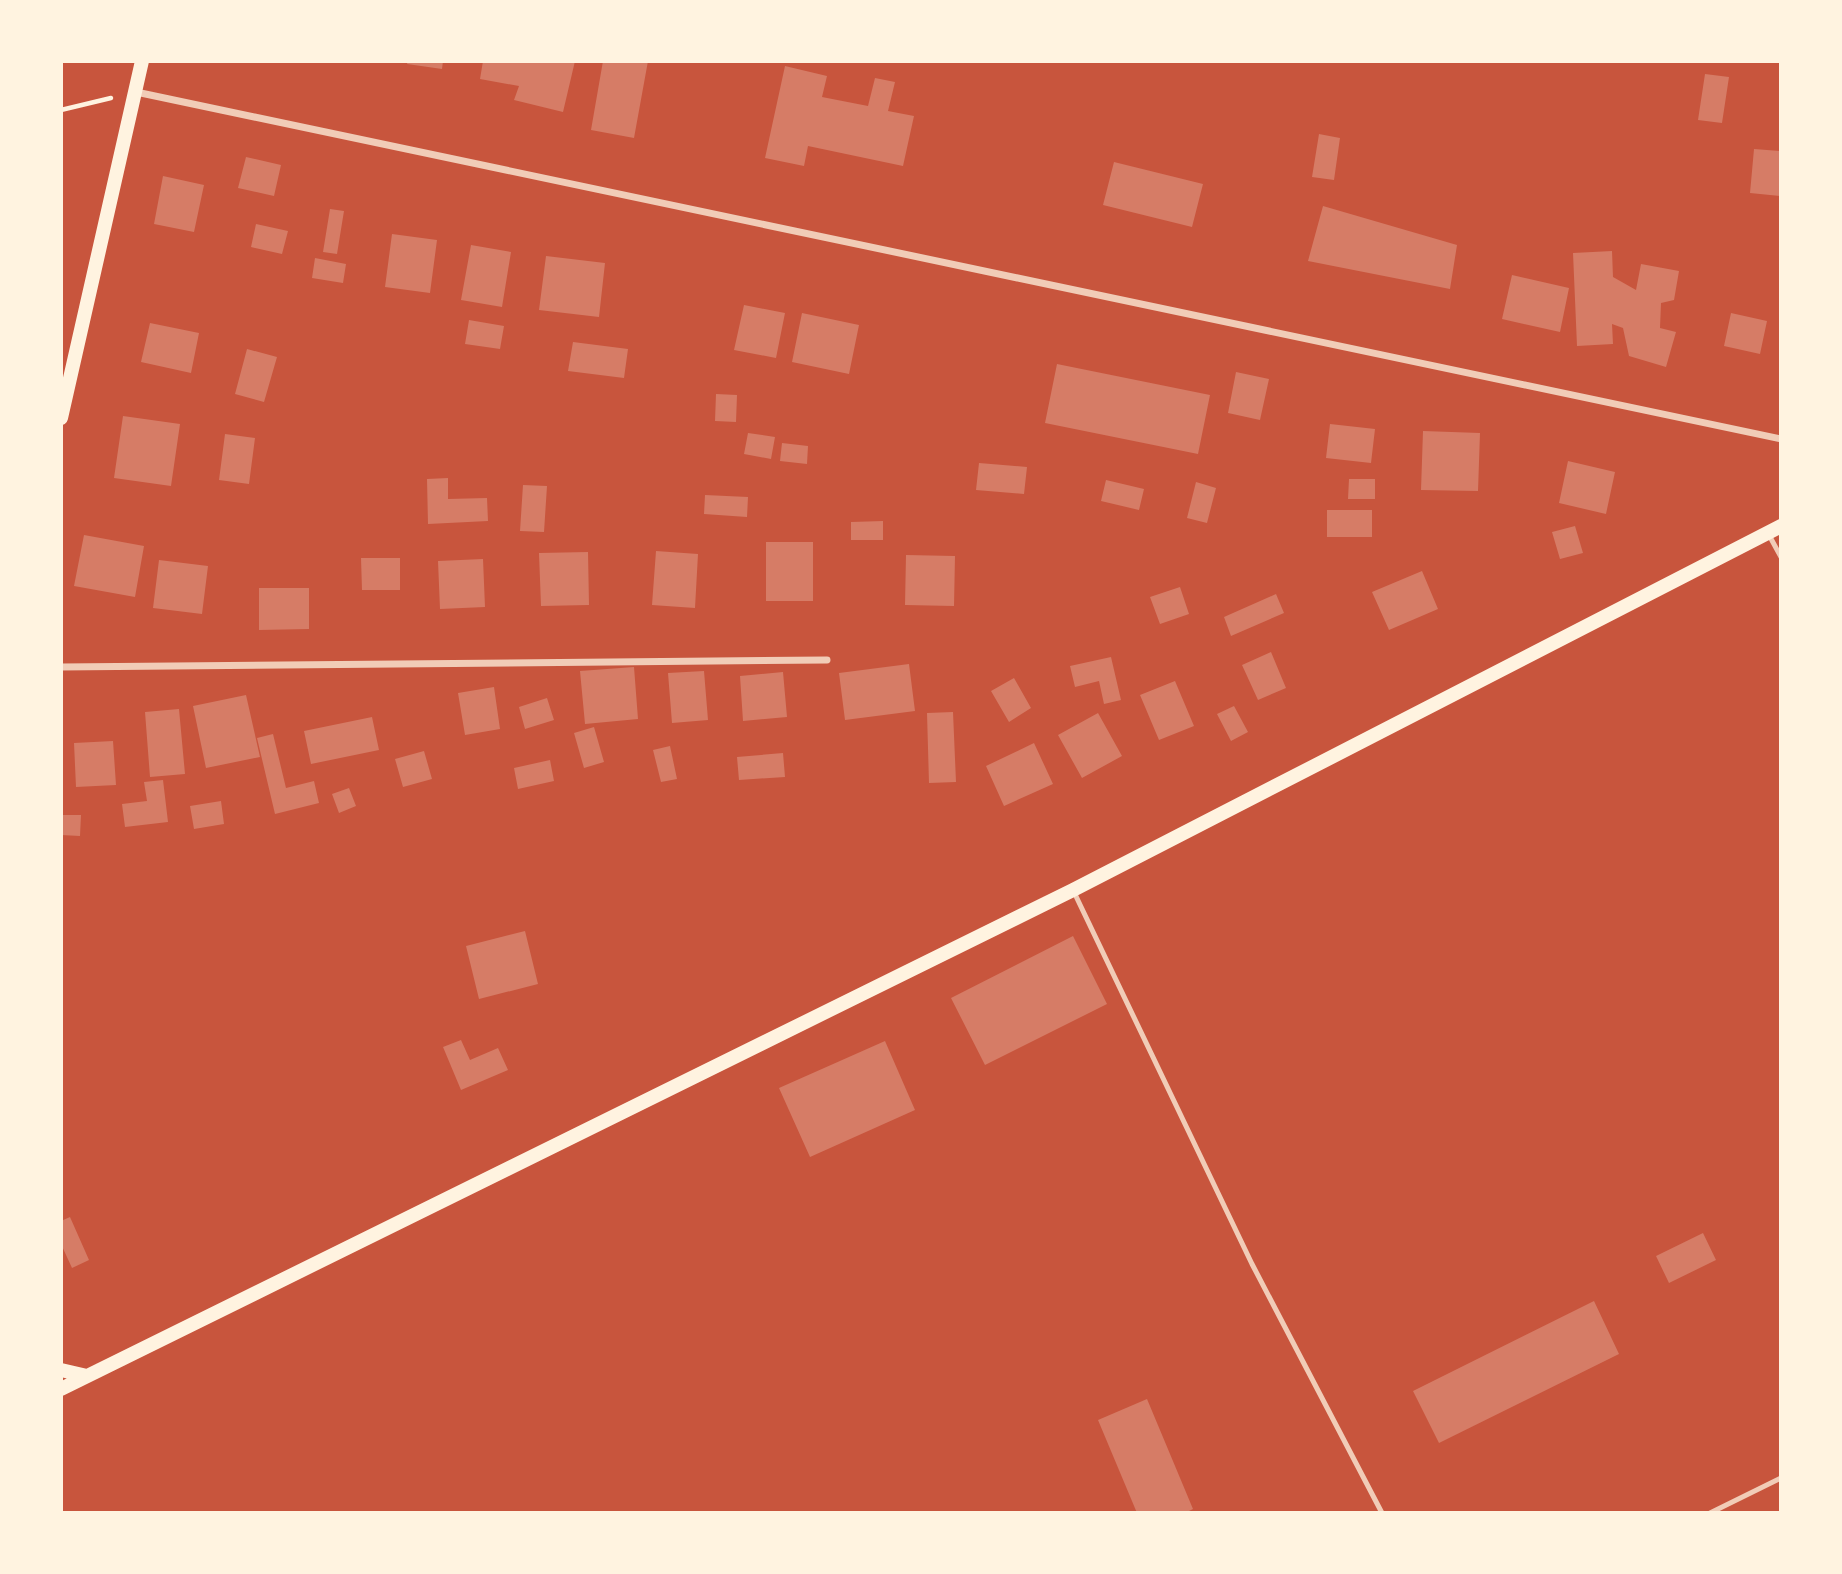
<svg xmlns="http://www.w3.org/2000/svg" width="1842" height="1574" font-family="Montserrat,sans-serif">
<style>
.building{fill:#d67c66}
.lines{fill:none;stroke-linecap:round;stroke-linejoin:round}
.path{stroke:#fff3e0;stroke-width:4.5}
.service{stroke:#f1ccb7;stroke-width:5}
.minor{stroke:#f1ccb7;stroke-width:7}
.secondary{stroke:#fff3e0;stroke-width:14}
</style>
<rect width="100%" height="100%" fill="#c8553d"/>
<path class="building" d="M408 61H443L442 69 407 64Z
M483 61H575L563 112 514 100 519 86 480 79Z
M603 61H648L634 138 591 130Z
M785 66 827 76 822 97 868 106 875 78 895 82 888 111 914 116 903 166 808 146 804 166 765 158Z
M1705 74 1729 77 1722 123 1698 120Z
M1319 134 1340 138 1334 180 1312 177Z
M1754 149 1781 151V196L1750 193Z
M246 157 281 165 274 196 238 188Z
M1114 162 1203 184 1192 227 1103 205Z
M163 176 204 185 194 232 154 224Z
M1323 206 1457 245 1450 289 1308 261Z
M330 209 344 211 337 254 323 252Z
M256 224 288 231 282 254 251 247Z
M392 234 437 240 430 293 385 287Z
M471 245 511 252 502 307 461 300Z
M1612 251 1613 277 1636 290 1641 264 1679 271 1674 300 1661 303 1660 328 1676 332 1666 367 1629 356 1623 328 1612 324 1613 344 1577 346 1573 253Z
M546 256 605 263 599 317 539 310Z
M315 258 346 264 343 283 312 278Z
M1512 275 1569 288 1560 332 1502 319Z
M744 305 785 313 776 358 734 350Z
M802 313 859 325 849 374 792 362Z
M1731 313 1767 321 1760 354 1724 346Z
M469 320 504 326 500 349 465 344Z
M150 323 199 333 191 373 141 362Z
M573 342 628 349 624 378 568 371Z
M247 349 277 357 264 402 235 394Z
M1057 364 1210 395 1198 454 1045 423Z
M1236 372 1269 379 1260 420 1228 413Z
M716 394 737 395 736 422 715 421Z
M123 416 180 424 171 486 114 478Z
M1330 424 1375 429 1371 463 1326 458Z
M1423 431 1480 433 1478 491 1421 490Z
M748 433 775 437 771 459 744 454Z
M225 434 255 438 249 484 219 480Z
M782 443 808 446 807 464 780 461Z
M1568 461 1615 472 1606 514 1559 503Z
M979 463 1027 467 1024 494 976 490Z
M448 478V499L487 498 488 521 428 524 427 479Z
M1349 479H1375V499H1348Z
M1106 480 1144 489 1139 510 1101 501Z
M1196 482 1216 488 1207 523 1187 518Z
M523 485 547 486 544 532 520 531Z
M705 495 748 497 747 517 704 514Z
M1327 510H1372V537H1327Z
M883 521V540H851V522Z
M1575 526 1583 553 1560 559 1552 532Z
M84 535 144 546 135 597 74 586Z
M766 542H813V601H766Z
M656 551 698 554 695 608 652 605Z
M588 552 589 605 541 606 539 553Z
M906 555 955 556 954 606 905 605Z
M361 558H400V590H362Z
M483 559 485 607 440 609 438 561Z
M159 560 208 566 202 614 153 608Z
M1422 571 1438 609 1389 630 1372 592Z
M1180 587 1189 614 1160 624 1150 597Z
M259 588H309V629L259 630Z
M1276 594 1284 613 1231 636 1224 617Z
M1271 652 1286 688 1258 700 1242 665Z
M1111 657 1121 700 1104 704 1099 681 1075 687 1070 666Z
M909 664 915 711 845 720 839 673Z
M634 667 638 719 585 724 580 671Z
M704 671 708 720 672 723 668 673Z
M783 672 787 717 743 721 740 676Z
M1014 678 1031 708 1009 722 991 691Z
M1175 681 1194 726 1159 740 1140 695Z
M494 687 500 729 465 735 458 693Z
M246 695 260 757 206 768 193 706Z
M547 698 554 720 525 729 519 707Z
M1234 706 1248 732 1231 741 1217 714Z
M179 709 185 774 150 777 145 712Z
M953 712 956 782 929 783 927 713Z
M1098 713 1122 756 1082 778 1058 735Z
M372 717 379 750 311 764 304 731Z
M594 727 604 762 584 768 574 733Z
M273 734 286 788 314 781 319 803 275 814 257 738Z
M113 741 116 785 76 787 74 743Z
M1034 743 1053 784 1004 806 986 766Z
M670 746 677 779 661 782 653 750Z
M424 751 432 779 403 787 395 759Z
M783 753 785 777 739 780 737 757Z
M550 760 554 781 518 789 514 768Z
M163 780 168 822 125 827 122 804 147 801 144 782Z
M349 788 356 806 339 813 332 794Z
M221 801 224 824 194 829 190 806Z
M61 815H81L80 836 61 835Z
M525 931 538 984 479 999 466 946Z
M1073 936 1107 1004 985 1065 951 998Z
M461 1040 470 1060 498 1048 508 1070 461 1090 443 1047Z
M885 1041 915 1110 810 1157 779 1088Z
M70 1217 89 1260 72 1268 61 1244V1221Z
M1703 1233 1716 1260 1669 1283 1656 1256Z
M1594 1301 1619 1354 1439 1443 1413 1391Z
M1147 1399 1193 1509 1185 1513H1137L1098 1420Z"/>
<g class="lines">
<path class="path" d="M61 110 111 98"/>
<path class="service" d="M1769 535 1781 557
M1073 890 1252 1264 1382 1513
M1710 1513 1781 1478"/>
<path class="minor" d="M136 92 1781 439
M61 667 827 660"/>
<path class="secondary" d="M61 418 142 61
M61 1370 87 1376
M61 1389 1073 890 1781 526"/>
</g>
<rect width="1842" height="1574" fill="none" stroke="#fff3e0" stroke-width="126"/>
</svg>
